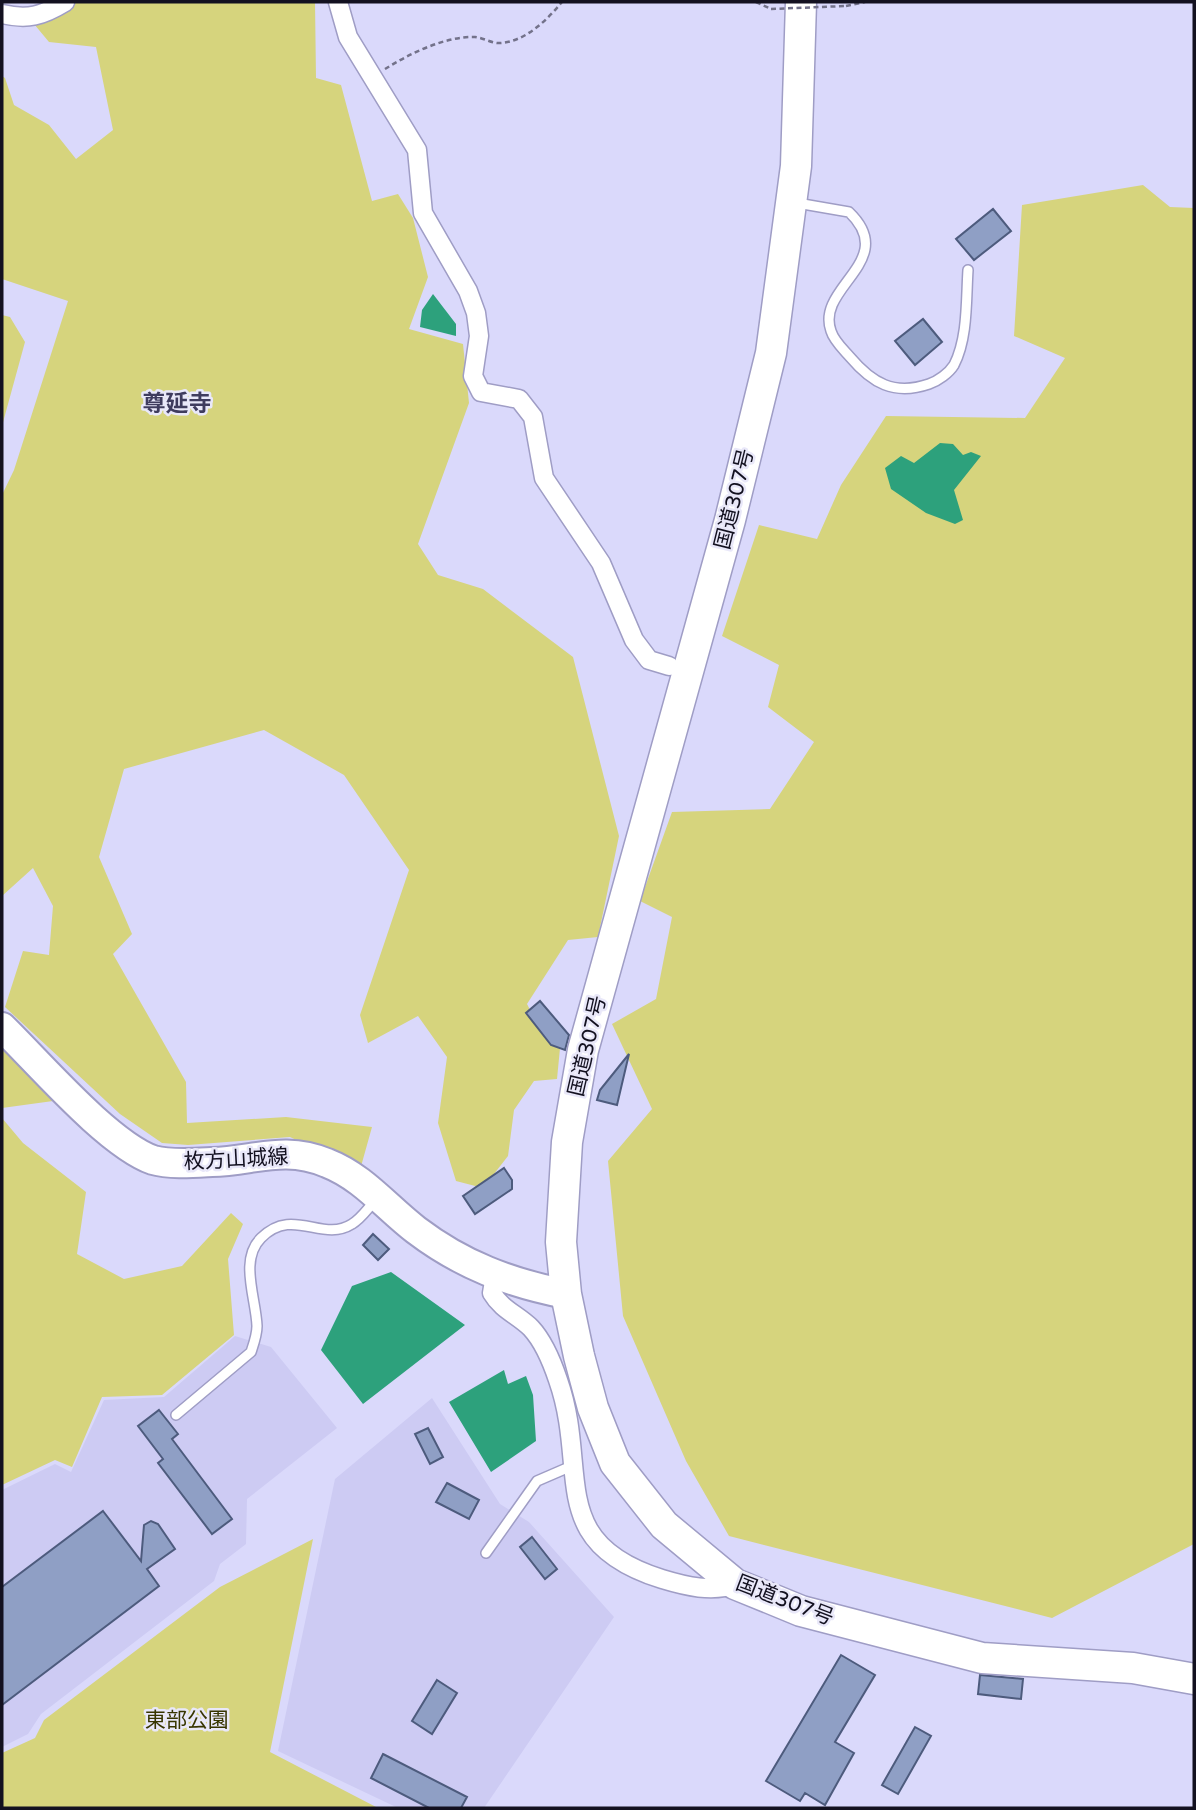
<svg xmlns="http://www.w3.org/2000/svg" width="1196" height="1810" font-family="'Varela Round','Noto Sans JP',sans-serif">
<style>
.built{fill:#cdcbf3}
.green{fill:#d6d47d}
.water{fill:#2da17c}
.building{fill:#8f9fc5;stroke:#4d5b7d;stroke-width:2}
.lines{fill:none;stroke-linecap:round;stroke-linejoin:round}
.service-casing{stroke:#9f9dc5;stroke-width:12}
.minor-casing{stroke:#9f9dc5;stroke-width:21}
.primary-casing{stroke:#9f9dc5;stroke-width:32}
.trunk-casing{stroke:#9f9dc5;stroke-width:33}
.path{stroke:#73728a;stroke-width:2.5;stroke-dasharray:5 3.5;stroke-linecap:butt}
.service{stroke:#fff;stroke-width:9}
.minor{stroke:#fff;stroke-width:18}
.primary{stroke:#fff;stroke-width:28}
.trunk{stroke:#fff;stroke-width:30}
.path-bridge{stroke:#73728a;stroke-width:2.5;stroke-dasharray:5 3.5;stroke-linecap:butt}
.labels{text-anchor:middle;stroke-width:5;stroke-linejoin:round;paint-order:stroke}
.street-label{font-size:21px;fill:#131120;stroke:#e9e8f9}
.park-label{font-size:21px;fill:#373500;stroke:#e9e8f9}
.neighbourhood-label{font-size:23px;font-weight:bold;fill:#3f3c5e;stroke:#e9e8f9}
</style>
<rect width="100%" height="100%" fill="#dad9fb"/>
<path class="built" d="M235 1336 271 1347 337 1428 247 1499 246 1544 220 1564 214 1581 41 1714 28 1734 2 1747V1490L55 1464 71 1472 104 1400 164 1397Z
M432 1398 500 1504 529 1522 614 1617 484 1808H398L278 1751 335 1479Z"/>
<path class="green" d="M52 2H315L316 78 341 85 372 201 398 194 413 218 428 277 409 329 463 344 469 403 418 544 438 575 483 589 573 657 619 836 598 937 568 940 527 1004 543 1035 561 1038 557 1079 534 1081 514 1110 508 1156 483 1188 456 1181 438 1123 447 1057 418 1016 368 1043 360 1015 409 870 344 775 264 730 124 769 99 857 132 934 113 954 186 1082 187 1123 286 1117 372 1127 360 1170 290 1137 188 1145 162 1143 120 1114 5 1007 23 951 49 955 53 906 33 868 2 896V495L14 470 68 301 2 279V76L5 78 14 105 49 125 76 159 113 130 96 47 49 42 34 24Z
M1143 185 1170 207 1194 208V1544L1052 1618 729 1536 686 1461 623 1316 608 1161 652 1109 612 1024 656 999 672 917 640 901 672 812 770 809 814 742 768 707 779 665 722 636 759 525 817 539 841 485 886 416 1025 418 1065 358 1014 336 1022 205Z
M2 315 10 317 25 342 2 426Z
M2 1043 53 1101 2 1108Z
M2 1118 23 1143 86 1192 77 1254 124 1279 182 1266 231 1213 243 1224 228 1259 234 1335 162 1395 102 1397 72 1467 55 1460 2 1485Z
M313 1539 270 1752 378 1808H2V1753L35 1738 44 1720 220 1587Z"/>
<path class="water" d="M433 294 456 324V336L420 327 422 310Z
M940 443 953 444 963 455 971 452 981 456 954 490 963 520 955 524 926 513 891 489 885 468 901 456 914 463Z
M391 1272 465 1325 363 1404 321 1350 352 1286Z
M504 1370 508 1384 526 1376 533 1395 536 1441 491 1472 449 1402Z"/>
<path class="building" d="M993 209 1011 231 974 260 956 239Z
M923 319 942 342 915 365 895 341Z
M540 1001 569 1035 565 1050 551 1045 526 1013Z
M629 1054 617 1105 597 1100 600 1090Z
M504 1168 512 1180V1189L475 1214 463 1196Z
M373 1234 389 1249 378 1260 363 1245Z
M159 1410 178 1434 172 1439 232 1519 212 1534 158 1463 163 1459 138 1426Z
M428 1428 443 1457 430 1464 415 1434Z
M447 1483 479 1500 469 1519 436 1502Z
M103 1511 141 1561 144 1525 151 1521 158 1524 175 1549 147 1569 159 1586 2 1705V1587Z
M532 1537 557 1569 545 1579 520 1547Z
M841 1655 875 1675 835 1742 854 1753 825 1805 805 1793 800 1801 766 1781Z
M980 1675 1023 1679 1021 1699 978 1694Z
M437 1680 457 1693 432 1734 412 1721Z
M915 1727 931 1736 898 1794 882 1785Z
M383 1754 467 1797 461 1808H429L371 1778Z"/>
<g class="lines">
<defs>
<path id="service" d="M797 203 849 212C900 261 815 287 831 331 834 341 843 349 850 357 872 383 894 396 929 384 938 381 949 373 954 365 968 338 966 300 968 270
M176 1415 251 1352C254 1343 257 1335 257 1326 256 1298 239 1260 261 1238 293 1206 322 1243 352 1224 361 1219 368 1208 375 1201
M486 1553 537 1481 574 1465"/>
<path id="minor" d="M338 2 348 37 417 150 423 213 468 291 476 313 479 336 473 376 481 392 519 399 533 417 544 478 601 563 634 640 649 660 669 666
M2 14C28 20 42 16 65 2
M495 1275 492 1293C502 1310 518 1315 531 1328 544 1342 552 1362 558 1380 590 1471 544 1542 662 1579 685 1586 713 1593 735 1584"/>
<path id="primary" d="M2 1027C39 1063 108 1144 153 1160 170 1165 194 1163 212 1162 254 1161 284 1145 327 1163 363 1177 386 1207 416 1230 462 1265 510 1283 566 1294"/>
<path id="trunk" d="M801 2 796 166 771 353 730 520 583 1050 567 1142 561 1242 566 1294 579 1356 593 1408 615 1463 664 1525 735 1584 801 1611 982 1658 1133 1668 1194 1679"/>
</defs>
<use href="#service" class="service-casing"/>
<use href="#minor" class="minor-casing"/>
<use href="#primary" class="primary-casing"/>
<use href="#trunk" class="trunk-casing"/>
<path class="path" d="M756 2 771 9
M846 6 865 2
M385 69C409 54 445 36 475 37 484 38 493 44 501 43 526 41 547 20 562 2"/>
<use href="#service" class="service"/>
<use href="#minor" class="minor"/>
<use href="#primary" class="primary"/>
<use href="#trunk" class="trunk"/>
<path class="path-bridge" d="M771 9 846 6"/>
</g>
<g class="labels">
<g class="street-label">
<text transform="translate(734 499) rotate(-76)" y="7">国道307号</text>
<text transform="translate(587 1046) rotate(-77)" y="7">国道307号</text>
<text transform="translate(236 1159) rotate(-3)" y="7">枚方山城線</text>
<text transform="translate(785 1600) rotate(21)" y="7">国道307号</text>
</g>
<g class="park-label">
<text x="187" y="1727">東部公園</text>
</g>
<g class="neighbourhood-label">
<text x="177" y="411">尊延寺</text>
</g>
</g>
<rect width="1196" height="1810" fill="none" stroke="#131120" stroke-width="7"/>
</svg>
